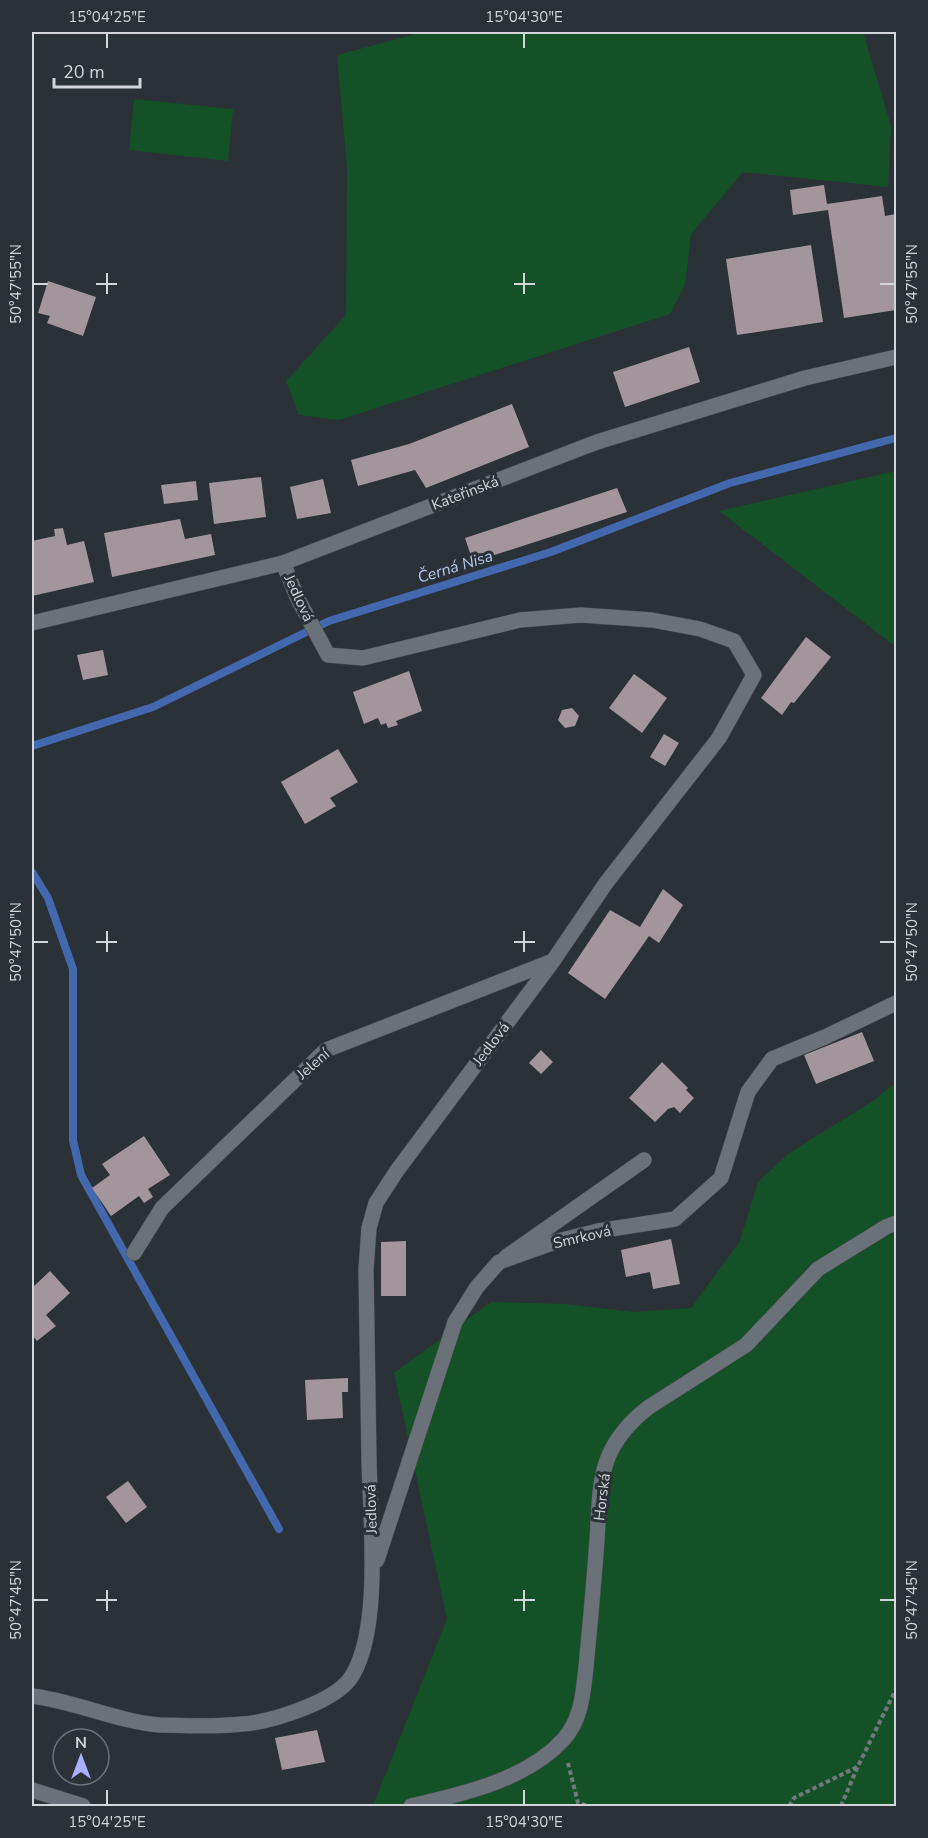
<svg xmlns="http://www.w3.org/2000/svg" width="928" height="1838" font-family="'Nunito Sans',sans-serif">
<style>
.green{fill:#155126}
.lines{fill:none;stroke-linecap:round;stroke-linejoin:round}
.stream{stroke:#4468ae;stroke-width:8}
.building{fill:#a2969c}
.lane-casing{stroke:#484d53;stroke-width:16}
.street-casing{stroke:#484d53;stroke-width:16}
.secondary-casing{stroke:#484d53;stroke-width:16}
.path{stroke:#74797e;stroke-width:4;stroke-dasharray:4.5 3;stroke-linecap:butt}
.lane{stroke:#6a7179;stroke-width:15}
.street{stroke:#6a7179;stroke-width:15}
.secondary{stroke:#6a7179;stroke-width:15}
.ticks{fill:none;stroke:#d2d6da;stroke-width:2}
.labels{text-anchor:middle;stroke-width:6;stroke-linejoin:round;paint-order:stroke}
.street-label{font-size:15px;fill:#d2d6da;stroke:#2a3137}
.water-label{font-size:16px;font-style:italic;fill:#b5caf1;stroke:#2a3137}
.neatline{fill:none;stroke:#d2d6da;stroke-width:2}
.ticks-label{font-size:15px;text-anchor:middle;fill:#d2d6da}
</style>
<rect width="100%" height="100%" fill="#2a3137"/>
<path class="green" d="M423 32H863L891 126 888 187 743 172 691 234 685 285 670 314 339 420 299 415 286 381 346 315 347 168 337 55Z
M134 99 233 109 228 161 129 150Z
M896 471V647L719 511Z
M896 1082V1806H373L447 1619 394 1373 491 1302 567 1304 633 1312 691 1308 740 1241 758 1182 789 1153 873 1101Z"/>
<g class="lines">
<path class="stream" d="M32 746 153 707 329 621 551 552 730 483 896 438
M32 872 48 898 73 969V1140L81 1175 279 1529"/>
</g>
<path class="building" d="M824 185 827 204 882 196 885 216 896 214V310L844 318 828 210 793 215 790 190Z
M811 245 823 322 737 335 726 259Z
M48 281 96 297 83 336 47 323 50 316 38 313Z
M689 347 700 382 625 407 613 372Z
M512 404 529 447 426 488 415 470 358 486 351 460 409 444Z
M261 477 266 517 214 524 209 483Z
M323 479 331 513 297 519 290 487Z
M196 481 198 500 164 504 161 485Z
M617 488 627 512 473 562 465 538Z
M180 519 185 539 211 534 215 555 112 577 104 533Z
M63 528 67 545 84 541 94 582 32 596V541L55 536 54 529Z
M806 637 831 657 794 703 791 702 782 715 761 698Z
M103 650 108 675 83 680 77 655Z
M409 671 422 711 396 721 398 725 388 728 386 723 381 725 378 718 364 724 353 692Z
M634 674 667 698 642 733 609 708Z
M572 708 579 716 575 726 565 728 558 720 562 710Z
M664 734 679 743 665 766 650 757Z
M338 749 358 782 330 798 336 806 305 824 281 782Z
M663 889 683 905 659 943 649 936 605 999 568 973 610 910 640 927Z
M862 1032 874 1061 816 1084 804 1055Z
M541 1050 553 1062 541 1074 529 1063Z
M662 1062 688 1088 686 1090 694 1098 680 1113 674 1107 668 1109 655 1122 629 1098Z
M144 1136 170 1175 148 1189 153 1197 144 1203 139 1196 111 1216 92 1188 110 1175 102 1164Z
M671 1239 680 1284 653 1289 650 1272 626 1277 621 1250Z
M406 1241V1296H381V1242Z
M50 1271 70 1293 46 1315 56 1326 37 1341 32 1335V1288Z
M348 1378V1392H342L343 1418 307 1420 305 1380Z
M128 1481 147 1507 126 1523 106 1497Z
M317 1730 325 1762 282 1770 275 1738Z"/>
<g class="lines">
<defs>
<path id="lane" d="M506 1257 644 1160"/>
<path id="street" d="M134 1253 162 1208 326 1050 553 961
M377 1560 455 1322 477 1287 499 1262 558 1241 598 1231 675 1219 721 1178 748 1092 772 1059 825 1037 896 1003
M32 1696C74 1701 119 1722 160 1725 187 1726 216 1727 242 1724 271 1722 336 1702 352 1676 382 1627 370 1517 369 1460 368 1397 367 1333 366 1269L369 1228 376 1203 396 1172 553 961 606 883 719 738 754 675 734 641 700 629 652 620 581 615 520 620 363 658 328 655 298 599 283 563
M32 1790 83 1806
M411 1806C463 1794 526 1780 563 1740 582 1719 583 1693 586 1667 590 1625 594 1583 597 1540 599 1512 598 1481 609 1455 618 1435 632 1420 649 1407L746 1345 818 1269 886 1227 896 1223"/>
<path id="secondary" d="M32 623 283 563 597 442 805 378 896 357"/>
</defs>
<use href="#lane" class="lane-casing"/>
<use href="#street" class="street-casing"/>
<use href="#secondary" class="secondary-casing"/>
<path class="path" d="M568 1763 578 1803 589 1806
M789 1806 794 1798 857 1767
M841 1806 858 1766 896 1689"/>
<use href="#lane" class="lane"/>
<use href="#street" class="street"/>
<use href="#secondary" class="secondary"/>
</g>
<path class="ticks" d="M107 33V48M524 33V48M107 273V294M524 273V294M33 284H48M96 284H117M514 284H535M880 284H895M107 931V952M524 931V952M33 942H48M96 942H117M514 942H535M880 942H895M107 1590V1611M524 1590V1611M33 1600H48M96 1600H117M514 1600H535M880 1600H895M107 1790V1805M524 1790V1805"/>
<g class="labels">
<g class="street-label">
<text transform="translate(465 493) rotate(-21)" y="5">Kateřinská</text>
<text transform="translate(299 598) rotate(65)" y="5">Jedlová</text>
<text transform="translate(491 1044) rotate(-53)" y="5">Jedlová</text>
<text transform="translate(313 1064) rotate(-41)" y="5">Jelení</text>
<text transform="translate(582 1237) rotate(-13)" y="5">Smrková</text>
<text transform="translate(602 1497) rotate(-83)" y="5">Horská</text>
<text transform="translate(371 1509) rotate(-92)" y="5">Jedlová</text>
</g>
<g class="water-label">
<text transform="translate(455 566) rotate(-17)" y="6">Černá Nisa</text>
</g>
</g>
<rect width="928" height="1838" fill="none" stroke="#2a3137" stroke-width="66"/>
<g transform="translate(81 1757)"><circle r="28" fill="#2a3137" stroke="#6d7378" stroke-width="1.5"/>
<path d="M0-4.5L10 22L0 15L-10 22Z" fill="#a7b0fc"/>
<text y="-9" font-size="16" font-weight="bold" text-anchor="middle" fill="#d2d6da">N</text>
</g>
<path d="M54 78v9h86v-9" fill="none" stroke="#d2d6da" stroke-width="3"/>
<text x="63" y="78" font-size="18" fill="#d2d6da" stroke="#2a3137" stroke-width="4.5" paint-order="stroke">20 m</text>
<rect x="33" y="33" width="862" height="1772" class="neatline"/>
<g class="ticks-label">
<text x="107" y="22">15°04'25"E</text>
<text x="524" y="22">15°04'30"E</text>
<text transform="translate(16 284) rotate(-90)" y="5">50°47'55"N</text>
<text transform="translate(912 284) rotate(-90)" y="5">50°47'55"N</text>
<text transform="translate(16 942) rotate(-90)" y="5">50°47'50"N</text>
<text transform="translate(912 942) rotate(-90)" y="5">50°47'50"N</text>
<text transform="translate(16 1600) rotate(-90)" y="5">50°47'45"N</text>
<text transform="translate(912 1600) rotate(-90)" y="5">50°47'45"N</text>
<text x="107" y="1827">15°04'25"E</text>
<text x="524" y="1827">15°04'30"E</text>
</g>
</svg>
